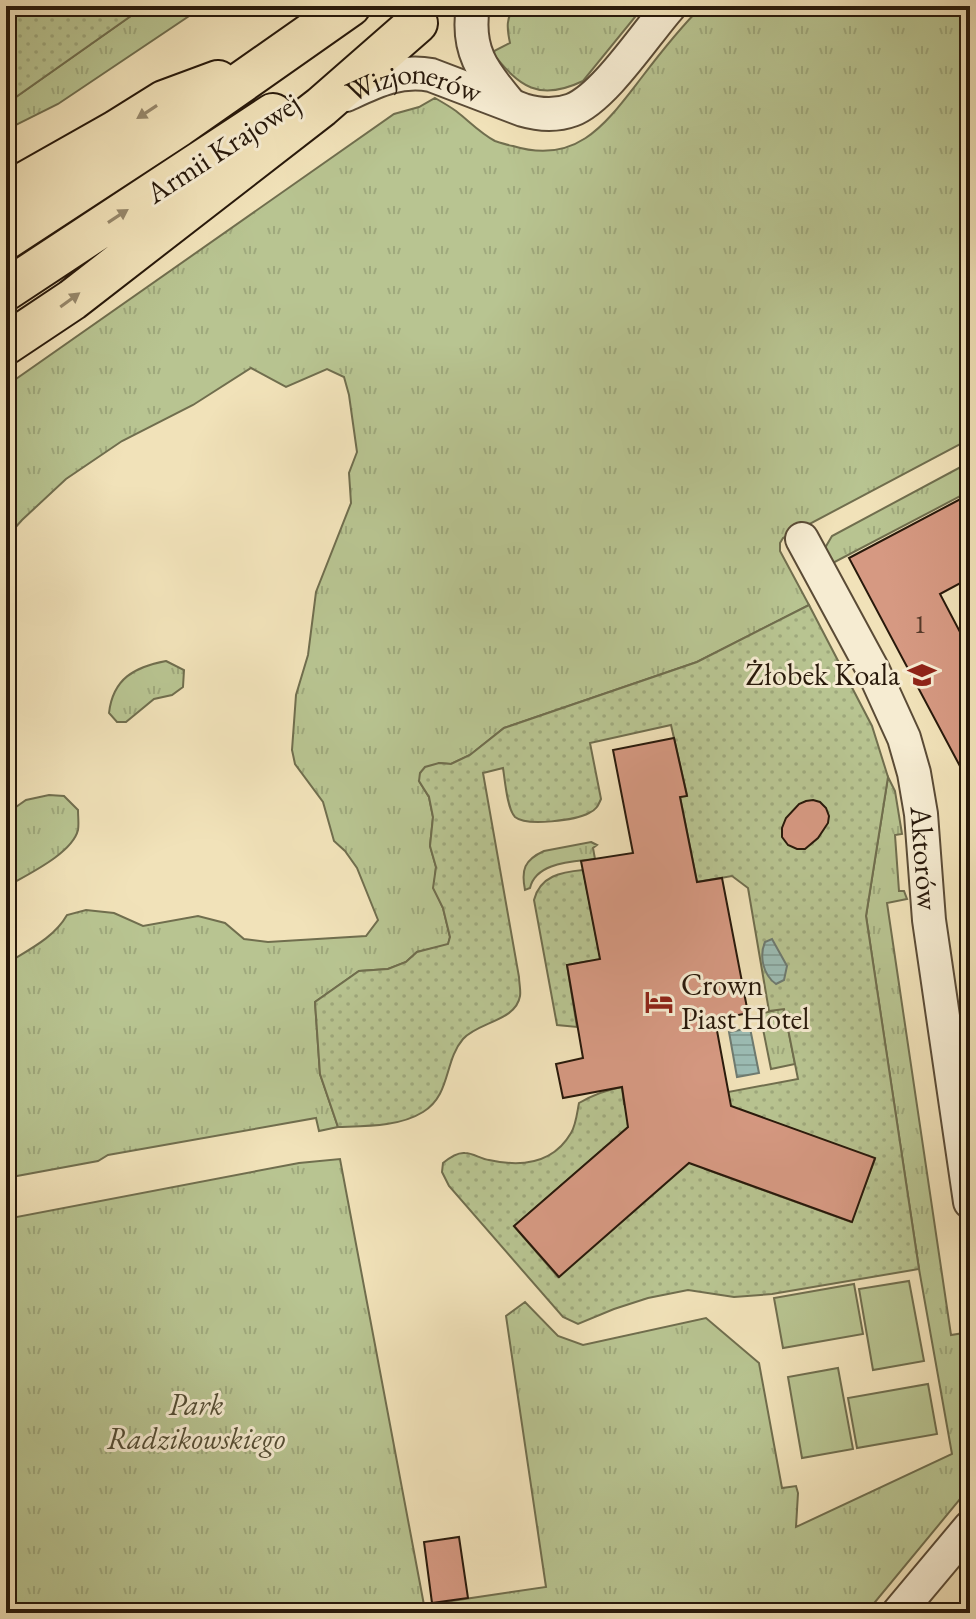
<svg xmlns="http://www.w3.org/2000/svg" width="976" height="1619" font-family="'EB Garamond',serif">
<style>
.grass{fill:url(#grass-tufts);stroke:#706e4e;stroke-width:2}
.garden{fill:url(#garden-dots);stroke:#706e4e;stroke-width:2}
.pitch{fill:#b8c491;stroke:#706e4e;stroke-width:2}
.water{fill:url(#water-rules);stroke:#6e7b71;stroke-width:2}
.building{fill:#d69982;stroke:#28190b;stroke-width:2}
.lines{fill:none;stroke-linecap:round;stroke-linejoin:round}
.minor-casing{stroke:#5a4b36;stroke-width:36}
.major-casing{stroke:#28190b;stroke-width:44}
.minor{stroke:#f6ecd2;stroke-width:32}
.major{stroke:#f1e2b9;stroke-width:40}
.oneway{fill:#97886b}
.labels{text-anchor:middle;stroke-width:6;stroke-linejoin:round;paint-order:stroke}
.number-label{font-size:26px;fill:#543929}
.street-label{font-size:30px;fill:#28190b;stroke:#f6ecd2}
.poi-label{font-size:30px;fill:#28190b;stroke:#f6ecd2;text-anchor:end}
.park-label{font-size:30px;font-style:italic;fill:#534c33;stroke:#f6ecd2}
</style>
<defs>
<pattern id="grass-tufts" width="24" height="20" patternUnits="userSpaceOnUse" patternTransform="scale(2)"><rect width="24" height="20" fill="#b8c491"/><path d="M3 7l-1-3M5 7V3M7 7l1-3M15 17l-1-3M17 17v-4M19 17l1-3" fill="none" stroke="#9ea87c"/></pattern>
<pattern id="garden-dots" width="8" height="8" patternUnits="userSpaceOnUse" patternTransform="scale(2)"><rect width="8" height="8" fill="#b8c491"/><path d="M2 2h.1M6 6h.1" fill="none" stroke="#9ea87c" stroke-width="1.8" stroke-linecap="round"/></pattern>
<pattern id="water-rules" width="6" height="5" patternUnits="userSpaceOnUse" patternTransform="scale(2)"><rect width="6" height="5" fill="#9cbdb5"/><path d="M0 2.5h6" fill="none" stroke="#86a29a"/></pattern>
</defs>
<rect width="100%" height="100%" fill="#f1e2b9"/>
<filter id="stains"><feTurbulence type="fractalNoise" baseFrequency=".0025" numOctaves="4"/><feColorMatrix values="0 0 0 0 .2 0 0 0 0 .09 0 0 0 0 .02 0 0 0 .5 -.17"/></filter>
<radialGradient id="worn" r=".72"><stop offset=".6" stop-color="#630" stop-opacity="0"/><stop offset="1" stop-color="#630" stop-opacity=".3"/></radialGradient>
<path class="grass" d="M145 6H204L58 104 6 130V104Z
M517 6H644L583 81C539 102 519 87 492 52L510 43C507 29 505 16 517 6Z
M702 6H970V439L783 538 780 543V551L809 605 697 662 504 728 470 755 451 764 439 763 419 781 429 797 433 817 430 846 436 867 434 888 443 908 450 937 448 945 417 952 406 962 388 969 359 971 315 1002 320 1074 338 1127 319 1131 316 1118 108 1155 98 1161 6 1178V964C28 950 54 938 67 915L86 910 114 913 143 926 198 916 225 923 244 939 268 942 366 936 378 920 357 868 345 851 334 841 323 802 295 764 292 750 296 695 308 655 316 592 351 503 349 473 357 452 349 395 344 377 327 369 286 387 251 368 193 405 122 441 66 479 22 520 6 538V386L394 114 419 107 435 98C442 102 449 106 456 111 469 121 480 133 495 141 501 143 507 145 513 146 578 166 607 122 642 77 661 52 680 28 702 6Z
M970 462V491L829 565 825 548 832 536Z
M166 661 184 670 183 687 172 695 154 699 126 722H117L109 713C113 678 135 667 166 661Z
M888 777 895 791 902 834 895 835 899 891H904L907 899 887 903 951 1335 970 1332V1353L966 1354 970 1371V1487L866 1613H6V1219L299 1163 340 1159 424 1605 546 1587 506 1316 525 1302 558 1336 583 1345 706 1318 759 1363 782 1488 796 1486 798 1493 796 1527 952 1454 919 1269 866 916Z
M49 795 64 796 78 810C78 816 79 825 78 830 72 854 26 875 6 887V814L26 800Z
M591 842 597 845 593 848 595 859C572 862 536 862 530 888L525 890C521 870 524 860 544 851Z
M784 1008 795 1064 771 1069 760 1014Z"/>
<path class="garden" d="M6 6H145L6 104Z
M809 605 872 726 888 777 866 916 919 1269 772 1294 734 1297 688 1290 648 1298 614 1309 578 1324 563 1317 449 1186 442 1172 443 1163C449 1158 457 1152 465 1153 473 1153 481 1159 489 1160 521 1167 553 1164 571 1133 576 1125 577 1113 579 1103 593 1095 605 1090 622 1087L624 1104 648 1100 632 1124 514 1226 558 1277 672 1162 704 1157 705 1169 851 1222 875 1159 727 1105 728 1092 798 1079 784 1009 769 1011 748 888 732 876 697 882 680 797 687 795 671 725 590 743 601 799C598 806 596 810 589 813 576 820 527 827 515 817 507 809 505 780 503 768L483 773 519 977C519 983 521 990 520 996 516 1021 478 1022 463 1039 444 1061 451 1095 423 1112 399 1127 365 1126 338 1127L320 1074 315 1002 359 971 388 969 406 962 417 952 448 944 450 937 443 908 433 888 436 867 430 846 433 817 429 797 419 781 420 773 425 767 439 763 451 764 470 755 504 728 697 662Z
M583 870 602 967 589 961 567 965 577 1027 557 1025 534 900C540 876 561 872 583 870Z"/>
<path class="pitch" d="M909 1281 924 1361 873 1370 859 1289Z
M854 1284 863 1334 783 1348 774 1298Z
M838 1368 853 1449 802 1458 788 1377Z
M928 1384 937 1434 857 1448 848 1398Z"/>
<path class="water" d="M772 939 787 966 784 980 776 984C763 975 759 956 765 942Z
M750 1028 759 1073 737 1077 729 1032Z"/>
<path class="building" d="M970 494V578L940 594 970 651V785L849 558Z
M674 738 687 796 680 797 697 882 722 878 748 1013 715 1020 731 1106 875 1158 852 1222 689 1163 559 1277 514 1226 628 1127 622 1087 563 1098 556 1064 583 1058 567 965 600 959 581 861 633 853 613 750Z
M813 800 820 802 826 808 829 816 828 823 818 838 805 849H797L788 845 782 837V828L786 818 799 804 806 801Z
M459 1537 468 1598 432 1603 424 1542Z"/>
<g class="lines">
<defs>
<g id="minor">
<path d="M473 6C466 50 482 71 510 104"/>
<path id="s1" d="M346 95C374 82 399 69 431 75L523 110C540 115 556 116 572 110 604 98 646 33 670 6"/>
<path id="s2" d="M802 539 873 670 904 738 914 773 921 814 929 920 970 1202"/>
<path d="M898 1613 970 1527"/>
</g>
<path id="major" d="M6 193 116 131 164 101 218 81
M6 239 179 126 350 6
M6 290 273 114
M6 344 72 300 321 107 417 23"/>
</defs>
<use href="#minor" class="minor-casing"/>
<use href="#major" class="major-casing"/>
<use href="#minor" class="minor"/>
<use href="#major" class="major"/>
</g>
<defs><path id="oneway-solid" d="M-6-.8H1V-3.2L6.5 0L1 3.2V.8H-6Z" transform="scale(2)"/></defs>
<g class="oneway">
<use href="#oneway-solid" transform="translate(147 112) rotate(147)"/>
<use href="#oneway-solid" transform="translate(118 216) rotate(-33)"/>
<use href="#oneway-solid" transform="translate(70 300) rotate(-36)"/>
</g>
<defs>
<symbol id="school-bare" viewBox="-9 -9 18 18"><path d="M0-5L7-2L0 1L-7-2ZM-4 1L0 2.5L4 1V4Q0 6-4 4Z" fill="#8f2418" stroke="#f6ecd2" stroke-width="2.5" paint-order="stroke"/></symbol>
<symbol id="hotel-bare" viewBox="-9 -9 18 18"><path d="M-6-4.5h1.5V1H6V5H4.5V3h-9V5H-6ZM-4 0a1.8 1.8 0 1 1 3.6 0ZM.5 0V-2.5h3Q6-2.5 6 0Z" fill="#8f2418" stroke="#f6ecd2" stroke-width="2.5" paint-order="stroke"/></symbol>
</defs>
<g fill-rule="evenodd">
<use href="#school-bare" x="902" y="655" width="40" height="40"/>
<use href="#hotel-bare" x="639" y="982" width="40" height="40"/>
</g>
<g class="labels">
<g class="number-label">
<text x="920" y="633">1</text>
</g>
<g class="street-label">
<text dy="10" stroke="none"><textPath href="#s1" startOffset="72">Wizjonerów</textPath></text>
<text transform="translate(223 148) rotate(-33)" y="10">Armii Krajowej</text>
<text dy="10" stroke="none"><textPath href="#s2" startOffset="346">Aktorów</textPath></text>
</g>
<g class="poi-label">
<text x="900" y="685">Żłobek Koala</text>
<text x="681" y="995" text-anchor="start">Crown<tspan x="681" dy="34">Piast Hotel</tspan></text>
</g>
<g class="park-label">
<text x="196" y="1415">Park<tspan x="196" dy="34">Radzikowskiego</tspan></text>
</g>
</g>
<rect width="976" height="1619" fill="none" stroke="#f1e2b9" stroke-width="32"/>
<rect x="8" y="8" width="960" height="1603" fill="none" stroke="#28190b" stroke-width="4"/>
<rect x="16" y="16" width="944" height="1587" fill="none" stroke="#28190b" stroke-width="2"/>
<rect width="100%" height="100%" filter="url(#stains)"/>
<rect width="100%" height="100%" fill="url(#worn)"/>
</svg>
